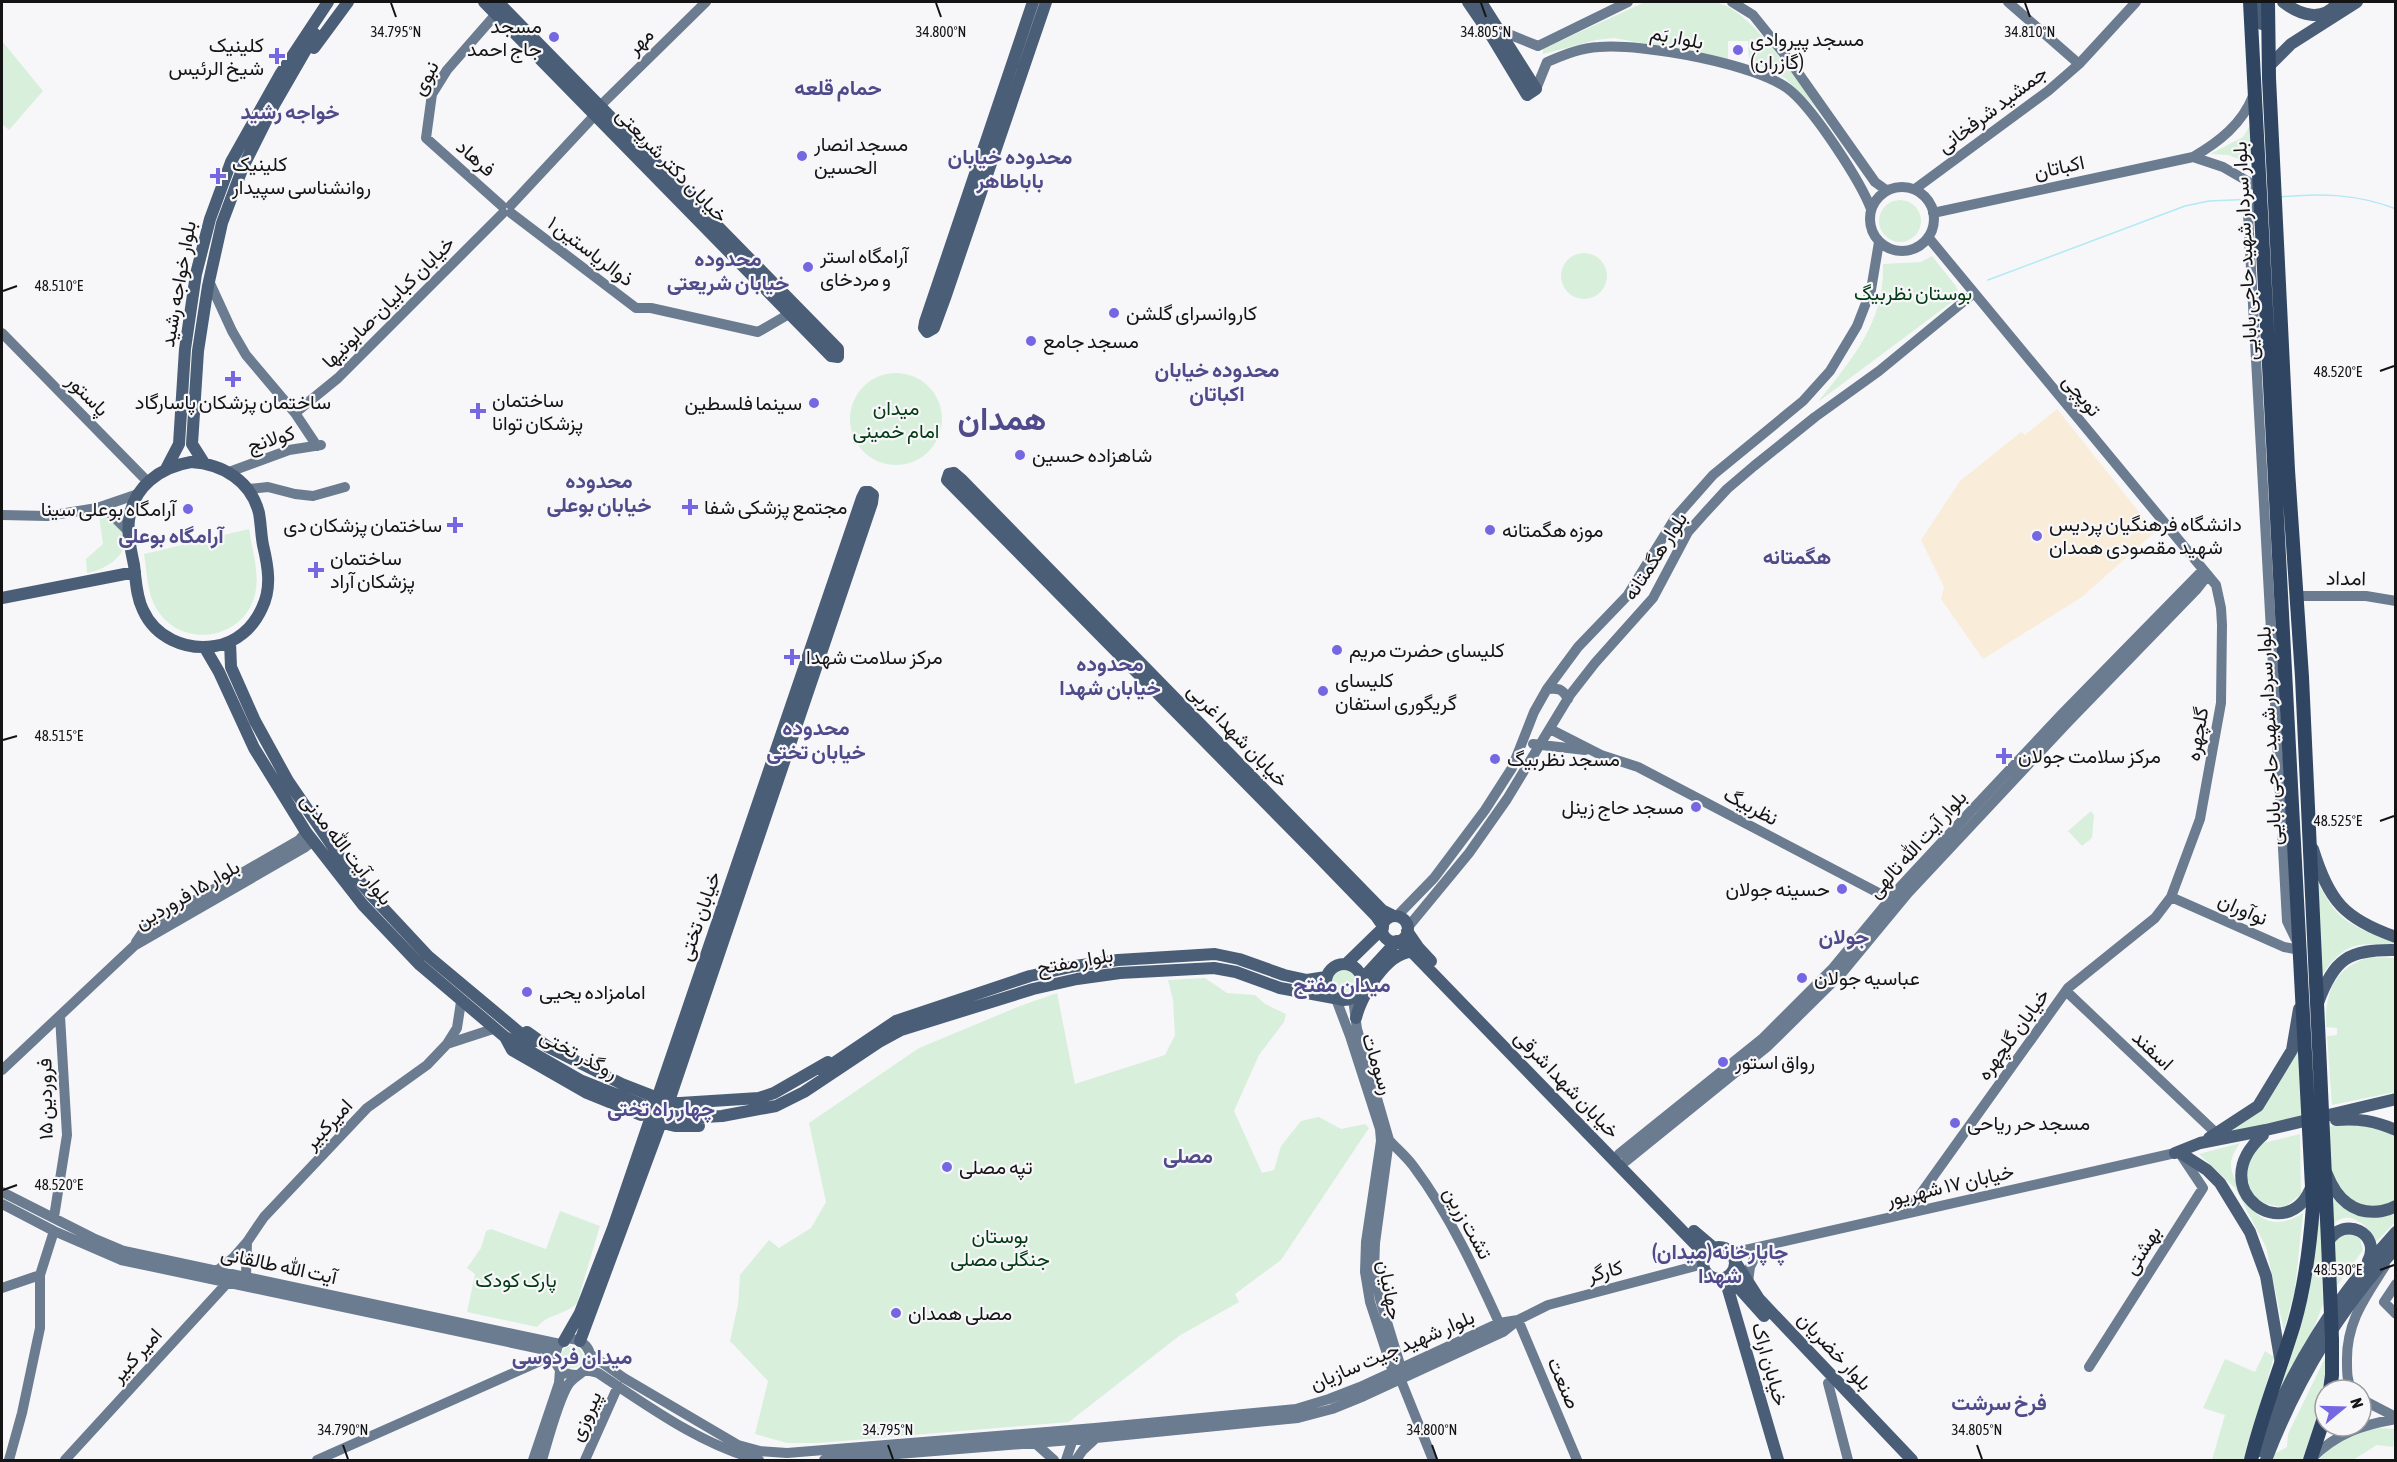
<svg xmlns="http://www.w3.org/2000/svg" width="2397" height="1462" font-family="'Asap Condensed',Vazirmatn,sans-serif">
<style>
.education{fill:#f9ecd8}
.green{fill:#d8efdb}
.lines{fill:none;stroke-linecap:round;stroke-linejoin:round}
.stream{stroke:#b3e9f2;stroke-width:1.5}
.secondary{stroke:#6b7b90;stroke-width:10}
.primary{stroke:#4b5e77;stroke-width:12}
.highway{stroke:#304562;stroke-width:14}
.ticks{fill:none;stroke:#141415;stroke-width:2}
.poi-dot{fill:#7567e2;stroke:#f7f7fa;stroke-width:2}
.labels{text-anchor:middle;stroke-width:4.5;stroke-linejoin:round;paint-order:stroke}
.poi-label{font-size:20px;fill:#141415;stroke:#f7f7fa;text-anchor:start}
.street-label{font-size:20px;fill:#141415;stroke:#f7f7fa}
.park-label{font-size:20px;fill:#003912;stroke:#f7f7fa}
.neighbourhood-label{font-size:21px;font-weight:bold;fill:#4f4a89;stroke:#f7f7fa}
.town-label{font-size:32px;font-weight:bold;fill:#4f4a89;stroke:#f7f7fa}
.ticks-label{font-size:15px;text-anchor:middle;fill:#141415;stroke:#f7f7fa;stroke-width:4.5;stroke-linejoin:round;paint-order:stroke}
</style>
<rect width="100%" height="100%" fill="#f7f7fa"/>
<path class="education" d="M2057 409 2155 532 2082 597 1983 659 1941 599 1944 587 1921 540 1960 481 2021 432 2025 435Z"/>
<path class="green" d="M1645 2C1665 2 1697 0 1715 2 1752 9 1799 84 1822 114L1785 78 1749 61 1748 41H1728V59L1614 38 1596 40 1543 54V49Z
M2 41 43 91 9 130 2 124Z
M2252 122 2254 165 2228 155 2210 154 2243 137Z
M1879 221a21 21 0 1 1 42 0a21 21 0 1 1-42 0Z
M1561 276a23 23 0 1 1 46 0a23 23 0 1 1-46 0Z
M1932 256 1956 286 1960 296 1818 402C1852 359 1885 322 1883 264L1921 262Z
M850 419a46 46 0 1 1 92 0a46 46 0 1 1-92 0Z
M99 516H107C112 520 118 525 121 530 134 554 105 570 87 573L86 559 103 544Z
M249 529C252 550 261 577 254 598 240 642 179 648 156 608 147 593 147 571 144 554Z
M2091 811 2094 815 2092 838 2082 846 2068 831Z
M2316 878C2336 922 2351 926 2395 942V946C2357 942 2343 943 2321 977Z
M2371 957 2395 958V1092L2332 1105 2327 1036 2337 1035V1028L2326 1027C2325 992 2334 967 2371 957Z
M1331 982a13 13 0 1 1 26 0a13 13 0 1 1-26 0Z
M1205 978 1227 993 1255 995 1265 1004 1286 1014 1284 1022 1259 1055 1234 1111 1262 1173 1274 1170 1281 1146 1301 1121 1319 1117 1341 1129 1365 1124 1369 1128 1281 1260 1235 1294 1239 1302 1179 1336 1069 1422 819 1443H787L755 1434 768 1381 730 1341 738 1305 740 1275 769 1240 779 1248 811 1228 826 1202 809 1123 919 1048 1020 1006 1057 993 1075 1084 1165 1055 1175 1035 1173 1000 1168 980Z
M2297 1029 2308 1120 2214 1138 2255 1109Z
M2368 1122 2395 1137V1200L2376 1209 2356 1205 2335 1185 2328 1164 2330 1126Z
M2300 1134 2301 1194 2285 1207C2264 1206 2246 1197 2246 1173 2246 1165 2252 1153 2255 1145Z
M2240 1143C2236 1149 2231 1157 2231 1164 2231 1172 2235 1180 2238 1187 2252 1217 2272 1233 2303 1213L2295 1289 2284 1331 2266 1247 2235 1188 2199 1154Z
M2332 1195C2353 1220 2367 1213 2395 1212V1222L2375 1243C2371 1226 2347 1207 2333 1225Z
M2320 1198 2323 1304 2314 1328 2282 1385 2258 1438 2306 1300 2313 1268Z
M560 1211 600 1226 577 1303C565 1315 548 1314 537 1327L467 1312 475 1274 467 1268 481 1248 486 1231 491 1229 546 1249Z
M2350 1233 2360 1238 2363 1250 2337 1286 2335 1242 2337 1237Z
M561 1357a11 11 0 1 1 22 0a11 11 0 1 1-22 0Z
M2265 1351 2274 1357 2244 1460H2212L2225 1415 2203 1408 2225 1359 2255 1372Z
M2327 1354C2323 1395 2318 1422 2302 1460H2271L2272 1455 2287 1447 2288 1434Z
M2379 1428 2395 1429 2393 1447 2377 1445 2353 1460H2319C2337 1439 2352 1434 2379 1428Z"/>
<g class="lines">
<path class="stream" d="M2281 197C2320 193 2358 194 2396 209
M1988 280 2185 206 2209 201 2255 199"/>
<path class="secondary" d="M1732 2 1753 15 1789 60 1875 182 1886 190
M2008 2 2079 64
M496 14 447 70 432 94 426 138 502 206
M1501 31 1538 46 1628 2
M1536 89 1547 62C1564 55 1580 48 1599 47 1641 43 1761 64 1792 92 1815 112 1860 180 1871 209
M600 106 706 2
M2193 157 2223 167 2261 189
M1870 219a32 32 0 1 1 64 0a32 32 0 1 1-64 0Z
M1915 189 2048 91 2079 64 2136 2
M2261 202 2248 214 2287 921 2298 944
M511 205 595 115
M511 213 636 308H651L758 332 789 314
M1933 213 2193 157C2219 142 2242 124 2253 96
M209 281 232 331 246 355 295 413 317 446
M2 333 148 482
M295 413 338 378 503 213
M229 472 289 450 321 445
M248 489 268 487 295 494 313 496 345 487
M104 507 129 532
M2 515 47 516 97 508 138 494
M2296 596H2366L2396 601
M1547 689C1558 688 1562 688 1568 699
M1550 729 1601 755 1638 767 1890 899
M1533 744 1585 750
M2171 897 2284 947 2300 950
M1397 916 1434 878 1485 810 1512 768 1534 712 1547 689 1578 647 1627 596 1675 518 1713 475 1803 401 1830 371 1857 326 1871 290 1879 242
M1408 927 1469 853 1507 799 1570 695 1595 663 1653 598 1688 532 1704 514 1727 489 1754 466 1815 417 1879 371 1974 293
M136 942 145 929 299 840 306 832
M2066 991 2217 1134
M1336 999 1350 1036 1380 1129 1381 1141 1366 1242 1365 1272 1370 1302 1393 1372 1400 1378 1433 1460
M1353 999 1357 1029 1389 1140 1375 1243 1374 1271 1380 1299 1401 1368 1400 1375
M447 1044 493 1029
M2 1070 134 946 304 848 313 841
M1389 1140C1397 1149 1407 1157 1414 1167 1450 1215 1477 1274 1502 1329
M1619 1154 1762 1039 1833 968 1901 886 1968 814 2062 714 2203 570
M1626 1161 1768 1046 1841 974 1908 893 2069 721 2197 589 2208 575
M2 1192 93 1238 124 1251 560 1344
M2 1204 54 1231 121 1260 555 1352
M1907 1213 2068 988 2155 918 2171 897 2200 819 2221 703 2222 625 2221 608 2216 585 1928 237
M54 1217 67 1135 60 1016
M1732 1253 2175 1153
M218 1270 233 1258 247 1242 264 1217 367 1108 427 1065 447 1044 457 1028 461 1002
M246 1276 247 1242
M1748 1282 1750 1267 1760 1247
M2396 1284 2384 1302 2396 1314
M2 1288 40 1275
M1518 1320 1577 1460
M557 1349C551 1363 560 1375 576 1375
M590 1354 624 1378 738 1445 760 1451 787 1453 1095 1428 1296 1409 1329 1399 1360 1387 1499 1323 1518 1320
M2089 1367 2203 1188 2179 1152
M585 1370 598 1373C648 1406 701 1445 759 1460
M1828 1383 1848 1460
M2352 1390C2347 1382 2347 1372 2347 1362 2346 1322 2365 1298 2385 1266
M2361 1399 2396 1417
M1035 1443 1054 1460
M2312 1458C2337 1433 2362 1425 2396 1419
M9 1460 22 1413 40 1328V1275L54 1231
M65 1460 229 1281
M317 1460 554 1355
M533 1460 559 1383 560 1370
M542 1460C548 1440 558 1401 568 1385 574 1375 587 1373 590 1361 592 1349 583 1340 572 1339
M585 1460 618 1386
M824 1460 1096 1438 1298 1418 1332 1409 1364 1396 1503 1332 1518 1320 1548 1305 1703 1264
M1066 1460 1074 1436
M1076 1460 1083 1450 1096 1438"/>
<path class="primary" d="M484 2 831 356 838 357V349L498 2
M1033 2 925 322 924 328 927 332 934 328 945 298 1046 2
M1468 2 1492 37 1527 95 1536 89 1481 2
M2261 2 2262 24
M2283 2C2300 15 2323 23 2338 2
M314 48 348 2
M2269 66 2291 44 2357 2
M2250 246 2263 249
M191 462C223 464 251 481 259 513 261 524 261 535 263 545 268 566 272 588 262 608 253 628 236 643 215 646 185 651 155 637 143 610 136 596 136 580 134 565 131 550 127 535 129 520 133 487 160 467 191 462Z
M204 463 192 444 198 351 208 286 222 223 243 167 274 105 315 34
M166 469 179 444 185 349 196 274 210 219 231 162 281 73 328 2
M2 598 135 572
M230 642 231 667 255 721 288 781 342 860 372 896 428 956 532 1043
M205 648 219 672 254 748 306 832 363 905 420 965 505 1037 580 1080 668 1115 686 1118 722 1116 776 1106 804 1092 879 1042 901 1030 1033 989 1077 979 1120 973 1214 968 1236 972 1280 988 1334 998
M2313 849C2329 901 2344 919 2396 937
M1382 929a13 13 0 1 1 26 0a13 13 0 1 1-26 0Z
M1383 926 1376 916 1316 854 950 483 947 480 949 474 954 473 961 479 1382 910 1394 916
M1407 931 1418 947 1431 961
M1326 982a18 18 0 1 1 36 0a18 18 0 1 1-36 0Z
M1346 964 1383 928
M1362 979 1397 941 1412 952 1698 1247 1704 1259
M2318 1003C2334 959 2348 949 2396 950
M1356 1018C1361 996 1387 952 1412 952
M527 1032 548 1047 622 1084 658 1098 680 1103 759 1098 774 1093 828 1062
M505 1037 512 1050 587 1093 641 1115 650 1110 651 1105
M822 1071 896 1021 1030 976 1075 966 1118 960 1215 954 1239 959 1284 975 1307 980 1326 977
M2336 1120C2358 1118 2375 1121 2396 1130
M654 1121 675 1126H699
M2263 1135C2201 1190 2289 1250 2312 1185
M2209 1138 2258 1106 2292 1050 2299 1009
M2179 1152 2207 1170 2220 1183 2250 1232 2266 1276 2281 1364
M2175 1153 2200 1143 2266 1130 2396 1099
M2327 1174C2336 1198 2354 1216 2382 1211 2388 1210 2391 1209 2396 1206
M1694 1231 1714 1248
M2328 1242C2344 1214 2382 1234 2368 1261
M1703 1263a16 16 0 1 1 32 0a16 16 0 1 1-32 0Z
M1736 1263 1759 1299 1912 1460
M1729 1277 1764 1316
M1725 1279 1778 1460
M564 1341 580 1313 613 1228 862 498 865 492H869L873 495 872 503 669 1101 580 1341
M2259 1451C2293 1365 2333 1301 2396 1232
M2266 1460C2296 1382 2339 1310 2396 1248"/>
<path class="highway" d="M2250 2 2313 1206C2310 1246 2305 1286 2294 1324 2280 1370 2262 1414 2251 1460
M2268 2 2269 78 2288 470 2302 677 2328 1242 2332 1339V1375L2330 1390
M2310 1460 2325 1415"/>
</g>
<path class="ticks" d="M391 3 396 17M936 3 941 17M1481 3 1486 17M2025 3 2030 17M3 291 17 286M2380 371 2394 366M3 740 17 736M2380 821 2394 816M3 1190 17 1185M2380 1270 2394 1265M343 1445 348 1459M888 1445 893 1459M1432 1445 1437 1459M1977 1445 1982 1459"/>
<g class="poi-dot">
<circle cx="554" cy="37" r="6"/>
<circle cx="1738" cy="50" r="6"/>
<path d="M274 47h6v6h6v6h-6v6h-6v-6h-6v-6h6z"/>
<circle cx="802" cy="156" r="6"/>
<path d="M215 167h6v6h6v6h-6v6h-6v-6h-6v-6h6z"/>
<circle cx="808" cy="267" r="6"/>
<circle cx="1114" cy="313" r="6"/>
<circle cx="1031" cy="341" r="6"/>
<path d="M230 370h6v6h6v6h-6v6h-6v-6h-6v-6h6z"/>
<circle cx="814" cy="403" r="6"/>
<path d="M475 402h6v6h6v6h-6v6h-6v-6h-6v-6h6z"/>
<circle cx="1020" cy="455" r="6"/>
<path d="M687 498h6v6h6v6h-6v6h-6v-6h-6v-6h6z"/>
<circle cx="188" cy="509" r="6"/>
<path d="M452 516h6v6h6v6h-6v6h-6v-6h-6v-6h6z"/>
<circle cx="1490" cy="530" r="6"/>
<circle cx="2037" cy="536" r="6"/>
<path d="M313 561h6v6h6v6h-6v6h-6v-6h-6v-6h6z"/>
<circle cx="1337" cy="650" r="6"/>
<path d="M789 648h6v6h6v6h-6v6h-6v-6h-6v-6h6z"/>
<circle cx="1323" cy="691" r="6"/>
<path d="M2001 747h6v6h6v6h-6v6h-6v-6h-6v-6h6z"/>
<circle cx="1495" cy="759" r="6"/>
<circle cx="1696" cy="807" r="6"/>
<circle cx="1842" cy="889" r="6"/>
<circle cx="1802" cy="978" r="6"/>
<circle cx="527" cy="992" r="6"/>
<circle cx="1723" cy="1062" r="6"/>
<circle cx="1955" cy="1123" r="6"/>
<circle cx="947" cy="1167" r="6"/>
<circle cx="896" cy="1313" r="6"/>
</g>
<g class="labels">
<g class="poi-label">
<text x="542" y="33" text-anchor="end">مسجد<tspan x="542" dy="23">جاج احمد</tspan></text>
<text x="1750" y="46">مسجد پیروادی<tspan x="1750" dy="23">(گازران)</tspan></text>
<text x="264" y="52" text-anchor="end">کلینیک<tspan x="264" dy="23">شیخ الرئیس</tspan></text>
<text x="814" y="151">مسجد انصار<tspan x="814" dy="23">الحسین</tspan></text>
<text x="232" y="171">کلینیک<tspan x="232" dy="23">روانشناسی سپیدار</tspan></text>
<text x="820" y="263">آرامگاه استر<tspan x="820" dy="23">و مردخای</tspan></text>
<text x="1126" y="320">کاروانسرای گلشن</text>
<text x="1043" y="348">مسجد جامع</text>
<text x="492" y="407">ساختمان<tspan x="492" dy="23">پزشکان توانا</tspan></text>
<text x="233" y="409" text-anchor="middle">ساختمان پزشکان پاسارگاد</text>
<text x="802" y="410" text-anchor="end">سینما فلسطین</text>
<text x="1032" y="462">شاهزاده حسین</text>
<text x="704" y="514">مجتمع پزشکی شفا</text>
<text x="176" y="516" text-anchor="end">آرامگاه بوعلی سینا</text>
<text x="2049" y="531">دانشگاه فرهنگیان پردیس<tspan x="2049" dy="23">شهید مقصودی همدان</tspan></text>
<text x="442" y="532" text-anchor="end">ساختمان پزشکان دی</text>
<text x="1502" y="537">موزه هگمتانه</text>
<text x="330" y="565">ساختمان<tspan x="330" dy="23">پزشکان آراد</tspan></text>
<text x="1349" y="657">کلیسای حضرت مریم</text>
<text x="806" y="664">مرکز سلامت شهدا</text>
<text x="1335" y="687">کلیسای<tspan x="1335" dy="23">گریگوری استفان</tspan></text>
<text x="2018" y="763">مرکز سلامت جولان</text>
<text x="1507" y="766">مسجد نظربیگ</text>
<text x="1684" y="814" text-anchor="end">مسجد حاج زینل</text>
<text x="1830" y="896" text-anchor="end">حسینه جولان</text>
<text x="1814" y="985">عباسیه جولان</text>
<text x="539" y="999">امامزاده یحیی</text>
<text x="1735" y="1069">رواق استور</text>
<text x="1967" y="1130">مسجد حر ریاحی</text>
<text x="959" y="1174">تپه مصلی</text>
<text x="908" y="1320">مصلی همدان</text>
</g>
<g class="street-label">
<text transform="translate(1677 37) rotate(11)" y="7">بلوار بَم</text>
<text transform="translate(640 41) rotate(-45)" y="7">مهر</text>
<text transform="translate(425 78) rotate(-62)" y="7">نبوی</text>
<text transform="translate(1992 109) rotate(-37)" y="7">جمشید شرفخانی</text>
<text transform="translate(476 158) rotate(41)" y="7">فرهاد</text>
<text transform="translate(672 165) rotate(46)" y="7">خیابان دکتر شریعتی</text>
<text transform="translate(2059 167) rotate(-12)" y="7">اکباتان</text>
<text transform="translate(591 251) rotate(37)" y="7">ذوالریاستین ۱</text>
<text transform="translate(2245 251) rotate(-93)" y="7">بلوار سردار شهید حاجی بابایی</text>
<text transform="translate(178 284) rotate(-80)" y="7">بلوار خواجه رشید</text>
<text transform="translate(388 302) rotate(-45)" y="7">خیابان کبابیان-صابونیها</text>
<text transform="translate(88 395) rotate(45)" y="7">پاستور</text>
<text transform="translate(2082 395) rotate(50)" y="7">توپچی</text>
<text transform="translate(271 439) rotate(-17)" y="7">کولانج</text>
<text transform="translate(1655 556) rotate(-57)" y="7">بلوار هگمتانه</text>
<text transform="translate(2346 578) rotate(1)" y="7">امداد</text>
<text transform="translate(2197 734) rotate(-80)" y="7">گلچهره</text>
<text transform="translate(1238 735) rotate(46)" y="7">خیابان شهدا غربی</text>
<text transform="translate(2269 736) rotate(-93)" y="7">بلوار سردار شهید حاجی بابایی</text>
<text transform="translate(1751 806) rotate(28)" y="7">نظربیگ</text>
<text transform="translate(1917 844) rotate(-48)" y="7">بلوار آیت الله تالهی</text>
<text transform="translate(347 849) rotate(52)" y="7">بلوار آیت الله مدنی</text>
<text transform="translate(187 894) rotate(-30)" y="7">بلوار ۱۵ فروردین</text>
<text transform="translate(2243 909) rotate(24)" y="7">نوآوران</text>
<text transform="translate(699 916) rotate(-71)" y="7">خیابان تختی</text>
<text transform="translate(1075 961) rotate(-10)" y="7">بلوار مفتح</text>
<text transform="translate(2013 1034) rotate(-54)" y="7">خیابان گلچهره</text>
<text transform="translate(2153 1050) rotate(43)" y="7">اسفند</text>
<text transform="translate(579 1054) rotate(28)" y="7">روگذر تختی</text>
<text transform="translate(1378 1064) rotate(72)" y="7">رسومات</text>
<text transform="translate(1567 1084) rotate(46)" y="7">خیابان شهدا شرقی</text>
<text transform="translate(45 1099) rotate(-91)" y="7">۱۵ فروردین</text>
<text transform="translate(328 1124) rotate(-47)" y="7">امیرکبیر</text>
<text transform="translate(1950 1185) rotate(-13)" y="7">خیابان ۱۷ شهریور</text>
<text transform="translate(1468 1223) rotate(61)" y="7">تشت زرین</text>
<text transform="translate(2142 1250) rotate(-58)" y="7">بهشتی</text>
<text transform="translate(279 1265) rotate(12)" y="7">آیت الله طالقانی</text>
<text transform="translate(1605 1271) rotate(-15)" y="7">کارگر</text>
<text transform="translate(1390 1290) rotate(79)" y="7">جهانیان</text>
<text transform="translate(1392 1350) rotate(-23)" y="7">بلوار شهید چیت سازیان</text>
<text transform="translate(1835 1351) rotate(47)" y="7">بلوار خضریان</text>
<text transform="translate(136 1355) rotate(-48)" y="7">امیر کبیر</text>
<text transform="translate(1770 1364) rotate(74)" y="7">خیابان اراک</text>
<text transform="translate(1564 1383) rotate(67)" y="7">صنعت</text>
<text transform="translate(585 1416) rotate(-66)" y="7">پیروزی</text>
</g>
<g class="park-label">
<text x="1913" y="300">بوستان نظربیگ</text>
<text x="896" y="415">میدان<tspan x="896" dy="23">امام خمینی</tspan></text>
<text x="1000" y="1243">بوستان<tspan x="1000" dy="23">جنگلی مصلی</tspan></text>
<text x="516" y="1287">پارک کودک</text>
</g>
<g class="neighbourhood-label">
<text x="838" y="95">حمام قلعه</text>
<text x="290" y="119">خواجه رشید</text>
<text x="1010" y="164">محدوده خیابان<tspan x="1010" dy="24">باباطاهر</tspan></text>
<text x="728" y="266">محدوده<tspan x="728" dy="24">خیابان شریعتی</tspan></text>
<text x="1217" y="377">محدوده خیابان<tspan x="1217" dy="24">اکباتان</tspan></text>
<text x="599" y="488">محدوده<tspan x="599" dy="24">خیابان بوعلی</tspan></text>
<text x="171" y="543">آرامگاه بوعلی</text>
<text x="1797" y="564">هگمتانه</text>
<text x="1110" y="671">محدوده<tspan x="1110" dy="24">خیابان شهدا</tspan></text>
<text x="816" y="735">محدوده<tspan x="816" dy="24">خیابان تختی</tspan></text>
<text x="1844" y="944">جولان</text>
<text x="1342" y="992">میدان مفتح</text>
<text x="661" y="1116">چهار راه تختی</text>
<text x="1188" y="1163">مصلی</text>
<text x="1720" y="1259">(چاپارخانه(میدان<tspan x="1720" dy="24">شهدا</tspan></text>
<text x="572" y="1364">میدان فردوسی</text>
<text x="1999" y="1410">فرخ سرشت</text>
</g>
<g class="town-label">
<text x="1002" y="430">همدان</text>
</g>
</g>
<g class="ticks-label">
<text x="396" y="37">34.795°N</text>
<text x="941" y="37">34.800°N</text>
<text x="1486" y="37">34.805°N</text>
<text x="2030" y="37">34.810°N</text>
<text x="59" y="291">48.510°E</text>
<text x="2338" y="377">48.520°E</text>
<text x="59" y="741">48.515°E</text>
<text x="2338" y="826">48.525°E</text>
<text x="59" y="1190">48.520°E</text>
<text x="2338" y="1275">48.530°E</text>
<text x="343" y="1435">34.790°N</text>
<text x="888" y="1435">34.795°N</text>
<text x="1432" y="1435">34.800°N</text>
<text x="1977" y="1435">34.805°N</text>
</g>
<rect width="2397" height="1462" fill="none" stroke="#141415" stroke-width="6"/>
<g transform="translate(2343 1408) rotate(71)"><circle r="28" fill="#f7f7fa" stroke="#9c9c9e" stroke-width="1.5"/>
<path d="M0-4.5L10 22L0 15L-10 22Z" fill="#7567e2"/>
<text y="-9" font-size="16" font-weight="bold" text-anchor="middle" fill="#141415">N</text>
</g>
</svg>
